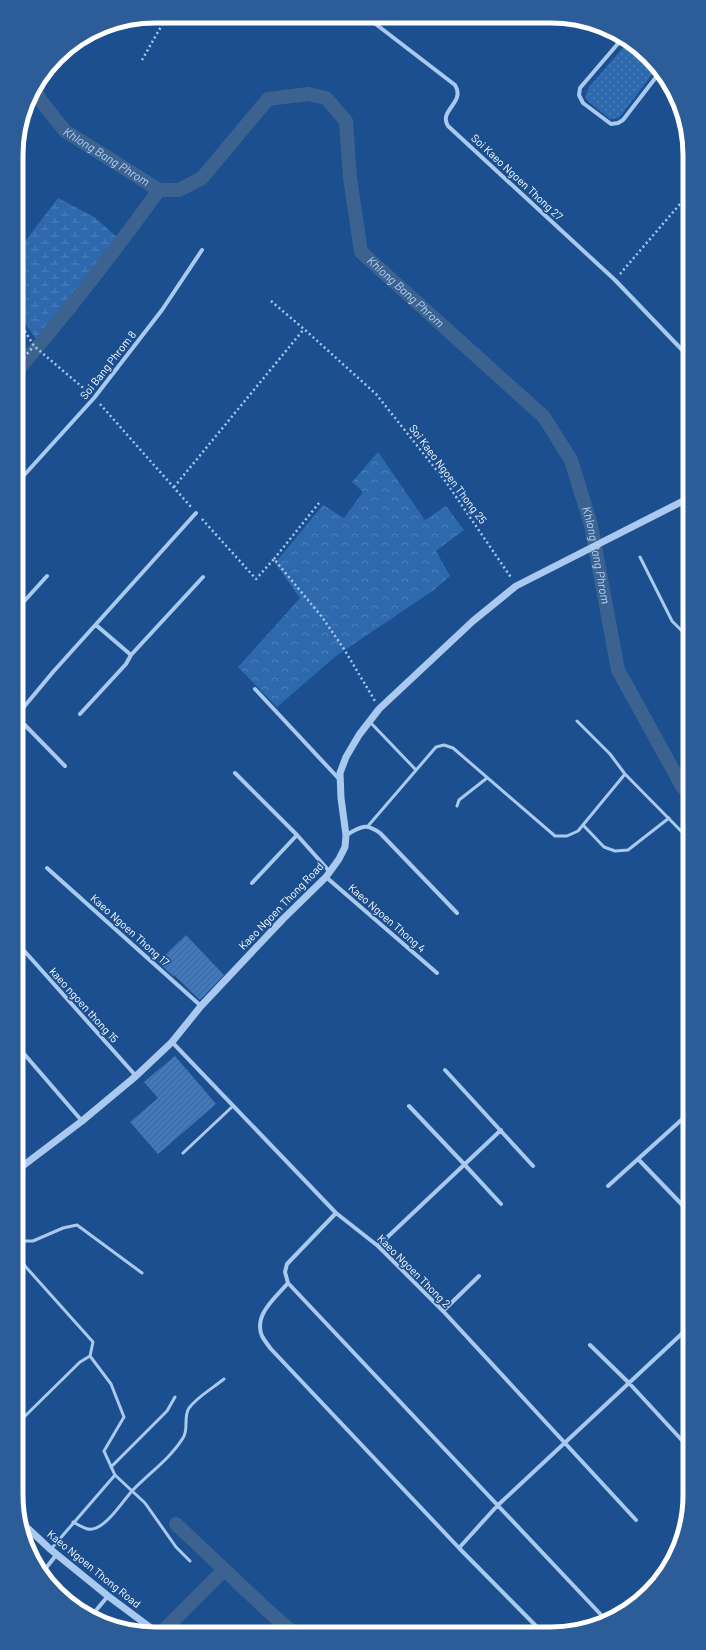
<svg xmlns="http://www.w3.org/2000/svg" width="706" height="1650" font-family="Barlow,sans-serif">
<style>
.green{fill:url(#green-dots)}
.forest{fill:url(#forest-crowns)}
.wetland{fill:url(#wetland-marsh)}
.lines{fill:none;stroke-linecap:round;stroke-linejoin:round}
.canal{stroke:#3c6290;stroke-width:14}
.building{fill:url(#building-hatch)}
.path{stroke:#a9c9ee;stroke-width:2.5;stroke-dasharray:2 3;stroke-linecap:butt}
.service{stroke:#a9c9ee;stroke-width:3}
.minor{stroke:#a9c9ee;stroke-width:4}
.tertiary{stroke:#a9c9ee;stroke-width:7}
.labels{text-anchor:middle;stroke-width:3.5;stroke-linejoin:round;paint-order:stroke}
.street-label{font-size:11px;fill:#fff;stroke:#1b4f8f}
.water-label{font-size:12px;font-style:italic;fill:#b5d3f5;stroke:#1b4f8f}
.rim{fill:none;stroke:#fff;stroke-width:5}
</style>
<defs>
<pattern id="green-dots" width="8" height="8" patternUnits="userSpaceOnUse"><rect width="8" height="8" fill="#2e69ad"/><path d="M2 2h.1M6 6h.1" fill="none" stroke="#4d80b9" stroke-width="1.8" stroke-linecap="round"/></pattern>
<pattern id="forest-crowns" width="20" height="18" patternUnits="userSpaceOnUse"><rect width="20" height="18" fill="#2e69ad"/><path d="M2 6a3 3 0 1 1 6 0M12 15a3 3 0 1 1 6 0" fill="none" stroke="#4d80b9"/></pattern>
<pattern id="wetland-marsh" width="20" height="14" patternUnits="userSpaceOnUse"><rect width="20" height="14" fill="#2e69ad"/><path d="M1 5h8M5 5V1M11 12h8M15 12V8" fill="none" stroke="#4d80b9"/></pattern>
<pattern id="building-hatch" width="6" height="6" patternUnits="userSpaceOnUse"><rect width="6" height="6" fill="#4478b7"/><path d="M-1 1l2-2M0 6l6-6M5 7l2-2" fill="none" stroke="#486282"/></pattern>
</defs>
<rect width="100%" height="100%" fill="#1b4f8f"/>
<path class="green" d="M627 43 643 51 657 68 619 118 610 119 589 102 585 97 589 87Z"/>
<path class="forest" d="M378 452 425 520 446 506 464 530 436 551 450 576 434 590 336 656 277 707 238 667 300 598 275 563 323 505 344 518 363 492 352 482Z"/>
<path class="wetland" d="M58 198 94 217 118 238 38 342 17 311V252Z"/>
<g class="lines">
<g class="canal">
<path id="s1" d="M34 88 41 101 65 131 159 190H179L202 178 268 99 308 94 326 98 346 121 350 178 361 252 544 417 571 460 591 525 618 670 682 786 687 792"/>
<path d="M17 371C67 313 114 252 159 190"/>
<path d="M176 1524 267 1610 291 1631"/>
<path d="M163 1631 224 1570"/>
</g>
</g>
<path class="building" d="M186 935 224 975 200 1000 174 975 173 976 158 962Z
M175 1056 216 1104 158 1154 130 1122 158 1098 144 1082Z"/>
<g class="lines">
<path class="path" d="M142 60 167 16
M16 183 25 172
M620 274 686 197
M271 301 304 329 376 394 446 482 512 579
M17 318 34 346 88 392
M17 365 34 346
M100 404 191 507
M174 487 304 329
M202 519 256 579 274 559 322 617 344 649 375 701
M274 559 319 503"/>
<path class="service" d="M640 557 672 621 687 636
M370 722 416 770
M625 774 682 832
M457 806 459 800 487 778
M583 825 604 847 615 851 628 850 669 818
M368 826 436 747 444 745 453 748 555 836H567L578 831 625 774 610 754 577 721
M183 1153 233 1106
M20 1241H33L63 1228 77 1225 142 1273
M20 1257 25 1266 93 1342 90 1356 80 1362 20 1421
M90 1356 111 1384 124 1417 104 1451 115 1475 145 1503 176 1547 190 1561
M111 1467 167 1411 175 1397
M73 1522C81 1526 88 1532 96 1528 109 1523 123 1501 132 1491 149 1473 170 1459 183 1438 189 1429 183 1417 189 1408 197 1397 213 1388 224 1379
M51 1549 115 1475"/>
<path class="minor" d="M364 17 373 22 455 85C466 103 438 110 448 126L615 280 686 354
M621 40 580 88 579 95 583 103 611 124 618 123 623 120 660 72
M17 483 94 398 162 310 202 250
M18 608 47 576
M131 655 203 577
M255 689 340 780
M18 714 53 672 196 513
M80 714 126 664 131 655 96 625
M18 718 65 766
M235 773 297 835 330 872
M346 835C361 827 365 822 380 833L457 913
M47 868 201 1006
M326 877 437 973
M252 883 297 835
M19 945 136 1076
M172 1042 336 1213 378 1246 443 1311 636 1520
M19 1048 82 1121
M445 1070 533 1166
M409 1106 464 1164 501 1204
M639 1160 689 1212
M608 1186 688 1114
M336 1213 287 1264 285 1272 288 1283C276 1297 253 1315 262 1336 264 1340 268 1345 271 1349L459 1548 540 1630
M378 1246 501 1130
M288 1283 605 1619
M443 1311 479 1276
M590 1345 629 1383 690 1449
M459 1548 497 1506 689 1327
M42 1573 57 1554
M93 1614 108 1596"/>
<path class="tertiary" d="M20 1168 82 1121 136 1076 172 1042 201 1006 283 919 326 877 339 859 345 847 346 835 341 798 340 773 346 757 359 735 379 709 473 621 516 586 687 499
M21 1522 50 1549 108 1596 155 1631"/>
</g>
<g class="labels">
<g class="street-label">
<text transform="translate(517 177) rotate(43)" y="4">Soi Kaeo Ngoen Thong 27</text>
<text transform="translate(108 365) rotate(-52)" y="4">Soi Bang Phrom 8</text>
<text transform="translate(448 474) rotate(53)" y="4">Soi Kaeo Ngoen Thong 25</text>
<text transform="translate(281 906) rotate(-46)" y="4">Kaeo Ngoen Thong Road</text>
<text transform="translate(387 918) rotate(41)" y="4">Kaeo Ngoen Thong 4</text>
<text transform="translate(130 930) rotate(42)" y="4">Kaeo Ngoen Thong 17</text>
<text transform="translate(84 1005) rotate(48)" y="4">kaeo ngoen thong 15</text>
<text transform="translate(414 1271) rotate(45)" y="4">Kaeo Ngoen Thong 2</text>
<text transform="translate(94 1569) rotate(39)" y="4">Kaeo Ngoen Thong Road</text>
</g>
<g class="water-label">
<text dy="4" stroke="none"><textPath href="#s1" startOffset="102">Khlong Bang Phrom</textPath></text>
<text dy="4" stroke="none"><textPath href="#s1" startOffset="594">Khlong Bang Phrom</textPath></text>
<text dy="4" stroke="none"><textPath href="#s1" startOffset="930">Khlong Bang Phrom</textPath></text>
</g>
</g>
<path d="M0 0H706V1650H0ZM155 23H551A132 132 0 0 1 683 155V1495A132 132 0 0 1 551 1627H155A132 132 0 0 1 23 1495V155A132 132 0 0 1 155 23Z" fill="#2d5d98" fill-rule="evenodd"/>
<path class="rim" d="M155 23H551A132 132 0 0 1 683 155V1495A132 132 0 0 1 551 1627H155A132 132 0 0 1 23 1495V155A132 132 0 0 1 155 23Z"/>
</svg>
